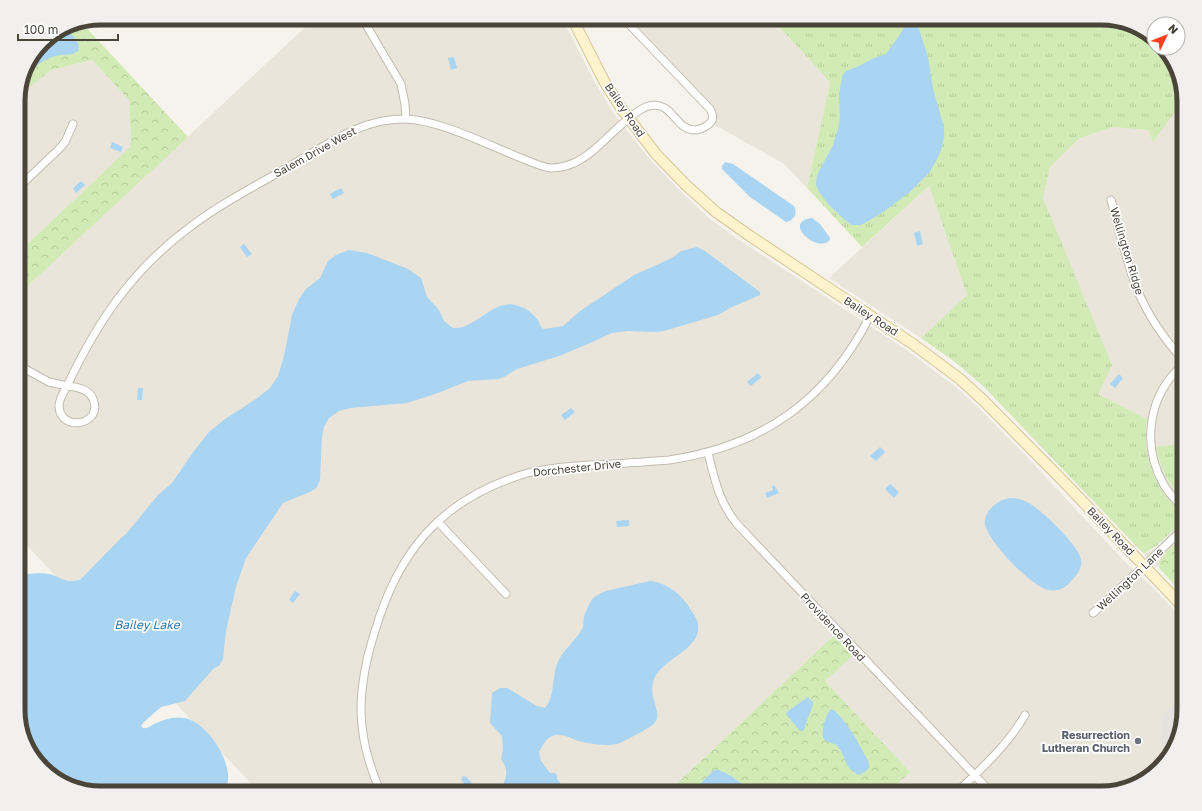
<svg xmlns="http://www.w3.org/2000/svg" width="1202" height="811" font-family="'Golos Text',sans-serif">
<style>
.residential{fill:#eae5da}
.grass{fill:url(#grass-tufts)}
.forest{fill:url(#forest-crowns)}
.parking{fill:#e5e3e0}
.water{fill:#a9d4f2}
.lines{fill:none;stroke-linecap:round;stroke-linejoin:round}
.street-casing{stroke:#c2bbae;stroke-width:9}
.secondary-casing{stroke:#d6c79b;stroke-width:12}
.street{stroke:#fff;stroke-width:7}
.secondary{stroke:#fff3cd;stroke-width:10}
.worship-dot{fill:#6b7280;stroke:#fff;stroke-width:1.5}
.labels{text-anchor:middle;stroke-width:3.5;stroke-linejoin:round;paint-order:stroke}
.street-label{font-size:11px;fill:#4b4439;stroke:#fff}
.worship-label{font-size:11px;font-weight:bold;fill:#5b616d;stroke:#fff;text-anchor:end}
.water-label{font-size:12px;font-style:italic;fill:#2e7ab2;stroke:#fff}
.rim{fill:none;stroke:#4b4439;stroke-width:5}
</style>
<defs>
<pattern id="grass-tufts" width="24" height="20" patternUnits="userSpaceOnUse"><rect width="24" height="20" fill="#d2eab5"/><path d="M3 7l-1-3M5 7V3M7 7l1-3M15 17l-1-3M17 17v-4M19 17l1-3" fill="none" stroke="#b6ca9c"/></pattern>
<pattern id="forest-crowns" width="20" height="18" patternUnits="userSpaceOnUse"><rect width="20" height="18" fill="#d2eab5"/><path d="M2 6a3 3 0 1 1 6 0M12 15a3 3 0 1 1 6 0" fill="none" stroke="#b6ca9c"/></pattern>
</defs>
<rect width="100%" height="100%" fill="#f6f3ec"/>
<path class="residential" d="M315 18H562L595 83 615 115 648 157 682 193 710 219 736 238 905 349 952 384 977 406 1024 454 1126 563 1151 586 1184 620V710L1170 756 1138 784 1101 793H888L910 772 825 681 835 634 667 793H260L18 536V295Z
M629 18H771L830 82 807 188 784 164 715 125 713 126 717 117V113L714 107Z
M92 60 129 100 131 146 18 253V104L26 89 51 70Z
M1181 103 1184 105V443L1156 447 1159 460 1166 477 1172 487 1184 501V537L1161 559 1159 568 1160 570 1140 550 1146 553 1155 548 1182 522 1183 515 1164 494 1158 484 1151 469 1146 441 1147 419 1098 394 1043 198 1050 167 1080 138 1113 127 1148 130 1153 142Z
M929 186 967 295 921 338 829 278Z"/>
<path class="grass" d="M771 18H1101L1147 32 1154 39V48H1162L1173 60 1184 105 1181 104 1153 142 1148 130 1113 127 1080 138 1050 167 1043 198 1112 365 1098 394 1147 419C1143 445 1149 473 1165 494 1170 502 1177 508 1183 515L1184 519 1182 522 1156 546 1145 553 1140 550 984 387 955 362 921 338 967 295 929 186 862 247 807 188 830 82Z
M1184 443V501C1169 485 1160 468 1156 447Z"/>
<path class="forest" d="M81 22 188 137 18 295V253L131 146 129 100 92 60 51 70 27 89 18 104C18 67 44 29 81 22Z
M1184 537V595L1160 569C1156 557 1176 544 1184 537Z
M835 634 854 654 825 681 910 772 888 793H667Z"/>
<path class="parking" d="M1184 695V710L1169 757 1164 750 1161 744V721L1165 712Z"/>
<path class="water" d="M910 22 916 24 919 29 928 57 933 89 944 127V136L941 150 936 161 929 173 910 192 882 213 865 223 861 225H852L847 222 829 205 819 192 816 185 817 175 833 145 838 129 840 118 839 94 842 76 846 71 859 66 874 58 886 54 899 36 904 27Z
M63 29C71 33 81 41 78 51 72 56 66 54 60 55 42 58 32 69 21 82L24 69 43 42Z
M454 57 457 68 451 70 448 58Z
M112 142 123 147 121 152 110 148Z
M725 162 733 164 794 206C798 213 794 221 786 222L750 197 722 169V166Z
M81 181 85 185 76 193 73 188Z
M341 188 344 193 333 199 330 194Z
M812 218 820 224 830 238V240C818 254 781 222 812 218Z
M920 231 923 244 917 246 914 233Z
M244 244 252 254 247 257 240 247Z
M697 247 705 251 760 292V295L732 307 718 315 664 331 652 332 628 331 612 333 588 344 559 356 517 369 504 377 498 379 468 381 438 393 407 403 350 408 339 411 329 418 324 427 322 436 320 480 317 487 312 491 283 503 246 558 236 587 226 631 223 659 219 666 214 668 185 701 161 707 144 722 141 726 143 728C148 729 150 726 154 724 162 720 175 716 184 718 208 721 241 772 223 793H101L55 779 29 751 18 715V577C25 573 45 572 53 575 56 576 59 578 62 579 68 582 74 581 80 580L121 538 126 534 158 495 172 483 194 451 209 432 225 419 256 399 270 388 278 376 284 356 292 315 299 299 306 289 320 278 328 261 336 255 349 250 367 253 408 269 421 278 427 297 439 310 444 321 453 328C457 328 461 328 465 326 486 318 500 294 526 309 529 311 535 316 537 319 540 323 540 327 544 329L563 326 580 311 634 275 672 258 681 251Z
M758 373 761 377 751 386 747 382Z
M1119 374 1123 378 1115 388 1110 384Z
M138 388H143L142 400H137Z
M571 408 575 412 565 420 561 415Z
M880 447 885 452 876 461 870 456Z
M890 484 899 492 894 498 885 489Z
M774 485 779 493 767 498 765 493 773 490 772 486Z
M1010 498C1016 498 1022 499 1027 502 1039 507 1079 546 1081 559 1083 567 1078 574 1072 580 1066 588 1058 592 1049 590 1031 587 988 541 985 524 983 511 999 499 1010 498Z
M629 520V526L617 527 616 521Z
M650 581C665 582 681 594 689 607 691 611 695 615 697 620 706 648 666 656 655 677 646 695 662 710 656 721 653 727 628 739 620 743 609 747 590 744 579 741 570 738 561 732 552 736 547 738 542 746 539 752L541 761 550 773H555L557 775V779L562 785 563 793H499C505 780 511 773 501 759L503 750 502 736 490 723 492 693 500 688H507L537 706 545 708C555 696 552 678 557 664 562 650 575 642 582 629 584 626 583 621 584 617 585 612 589 605 591 601 594 596 601 593 606 591Z
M295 591 300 594 293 603 289 600Z
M808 697 813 702C813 710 806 719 805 728L803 731H800L786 714 788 711Z
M831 709 834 710C845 721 854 734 861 748 864 755 870 760 869 768L866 771 859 775C844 768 847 760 839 748 835 742 831 744 826 741 818 736 826 714 831 709Z
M714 770C722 768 739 782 746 787V791L743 793H691Z
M463 776 464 777 465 776 475 786 470 790 461 780Z"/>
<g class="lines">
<defs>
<path id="street" d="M362 18 401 84 405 104 406 119
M18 188 59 149 65 142 73 124
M1111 200C1119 229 1126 260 1137 289 1148 316 1165 340 1184 361
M1184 364C1148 394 1141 445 1164 485 1169 494 1177 501 1184 509
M18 365 49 382 67 386C97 322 132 270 190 227 223 202 261 183 297 162 331 142 364 118 405 119 439 120 484 143 516 156 527 160 538 166 550 168 558 168 567 166 574 163 598 152 617 124 640 110 646 106 653 104 660 106 675 110 677 130 696 130 701 129 706 127 710 123 714 119 713 114 710 109L623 18
M67 386C77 387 89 389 93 399 104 425 60 433 59 406 59 399 64 392 67 386Z
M708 453C715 480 719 502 737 524L984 785
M438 522 506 594
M1093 613 1107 601 1184 528
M381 793C355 735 356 691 375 631 398 553 439 502 518 476 541 468 566 467 590 465 616 464 642 462 669 460 762 446 827 401 870 316
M956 793C981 769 1007 746 1025 715"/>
<path id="secondary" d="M572 18 604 81 621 108 656 154 686 185 716 212 750 236 913 344 960 379 984 401 1066 484 1184 608"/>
</defs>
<use href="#street" class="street-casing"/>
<use href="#secondary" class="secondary-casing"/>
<use href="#street" class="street"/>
<use href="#secondary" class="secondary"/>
</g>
<circle class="worship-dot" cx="1138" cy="741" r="4"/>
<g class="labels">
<g class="street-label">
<text transform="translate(625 110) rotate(56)" y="4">Bailey Road</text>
<text transform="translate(315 152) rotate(-29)" y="4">Salem Drive West</text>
<text transform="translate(1127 251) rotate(73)" y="4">Wellington Ridge</text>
<text transform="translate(871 316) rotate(33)" y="4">Bailey Road</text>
<text transform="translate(577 468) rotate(-6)" y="4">Dorchester Drive</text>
<text transform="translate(1111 531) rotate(46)" y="4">Bailey Road</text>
<text transform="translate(1130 579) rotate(-43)" y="4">Wellington Lane</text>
<text transform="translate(833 627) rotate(47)" y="4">Providence Road</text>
</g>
<g class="worship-label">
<text x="1130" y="739">Resurrection<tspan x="1130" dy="13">Lutheran Church</tspan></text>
</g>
<g class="water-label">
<text x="147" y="629">Bailey Lake</text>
</g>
</g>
<path d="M0 0H1202V811H0ZM101 25H1101A76 76 0 0 1 1177 101V710A76 76 0 0 1 1101 786H101A76 76 0 0 1 25 710V101A76 76 0 0 1 101 25Z" fill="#f1f0ef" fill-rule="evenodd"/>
<path class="rim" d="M101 25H1101A76 76 0 0 1 1177 101V710A76 76 0 0 1 1101 786H101A76 76 0 0 1 25 710V101A76 76 0 0 1 101 25Z"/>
<g transform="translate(1166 36) rotate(47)"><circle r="19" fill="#ffffff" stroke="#b7b4b0"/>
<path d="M0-3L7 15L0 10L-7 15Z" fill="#fc3f1d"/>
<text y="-6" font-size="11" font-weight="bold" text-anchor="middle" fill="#4b4439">N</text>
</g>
<path d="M18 34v6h100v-6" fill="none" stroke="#4b4439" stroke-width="2"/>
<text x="24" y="34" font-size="12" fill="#4b4439" stroke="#ffffff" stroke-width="3" paint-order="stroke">100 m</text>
</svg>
